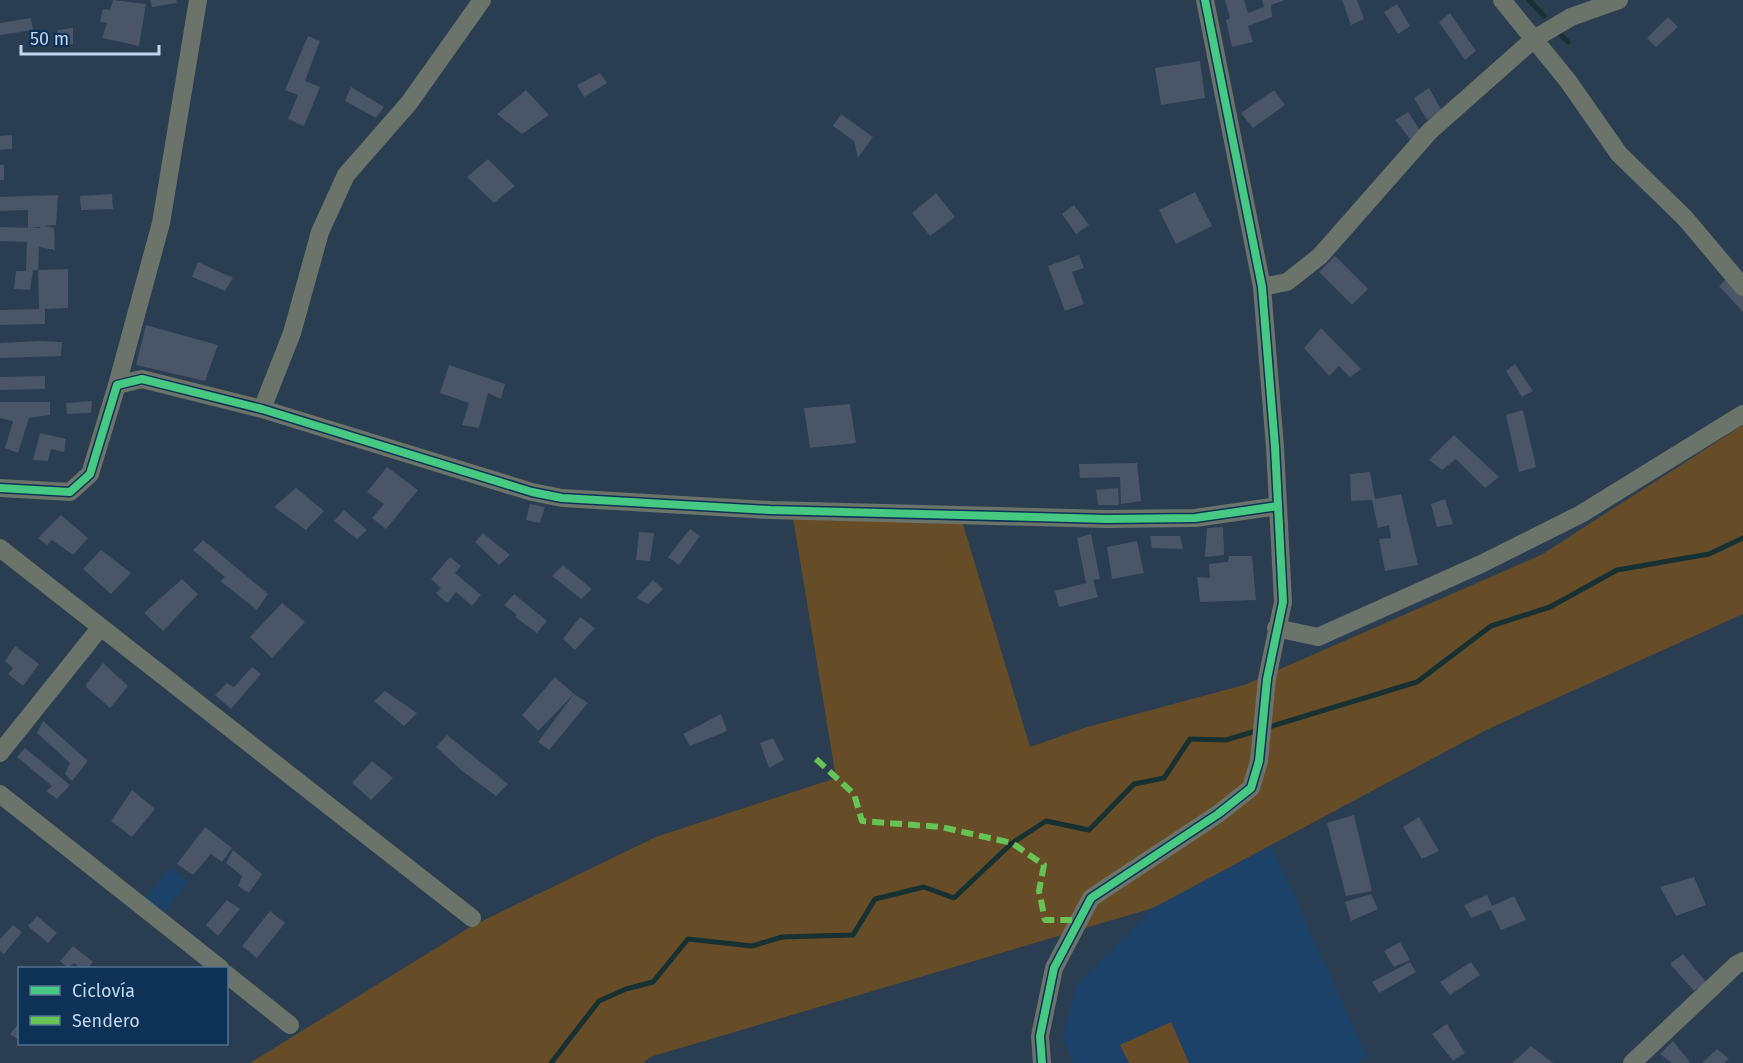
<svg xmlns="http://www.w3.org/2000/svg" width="1743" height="1063" font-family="'Fira Sans',sans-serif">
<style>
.built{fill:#1c426a}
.green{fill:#674d27}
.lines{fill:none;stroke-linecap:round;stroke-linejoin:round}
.stream{stroke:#173031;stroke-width:5}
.building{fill:#4a5567}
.street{stroke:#6b746a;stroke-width:18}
.quiet{stroke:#66c356;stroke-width:6;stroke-dasharray:12 6;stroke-linecap:butt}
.cycleway-casing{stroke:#0e3156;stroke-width:11}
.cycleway{stroke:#46c982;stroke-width:8}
</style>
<rect width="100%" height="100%" fill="#2a3d51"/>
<path class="built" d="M1271 845 1367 1056 1358 1063H1073L1063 1036 1076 986 1153 908Z
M170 867 189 882 163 914 144 899Z"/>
<path class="green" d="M1743 425V614L1486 730 1153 908 650 1057 643 1063H250L472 926 656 837 836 778 793 518 962 521 1030 747 1084 728 1244 685 1541 555Z
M1171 1022 1189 1063H1129L1120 1045Z"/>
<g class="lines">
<path class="stream" d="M1529 0 1544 16
M1558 32 1568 42
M551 1063 599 1001 626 989 653 982 688 939 752 946 782 937 853 935 875 899 924 887 954 898 1012 843 1046 821 1089 830 1134 784 1164 778 1190 739 1226 740 1417 682 1491 626 1550 607 1617 570 1709 554 1743 538"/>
</g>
<path class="building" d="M113 0 146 4 139 46 102 38 107 23 100 22 103 9 110 10Z
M150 0H176L177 3 152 7Z
M1225 0H1244L1248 13 1264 7 1262 0H1285L1271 5 1272 17 1248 26 1253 42 1232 47 1226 20 1230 18Z
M1342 0H1357L1364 19 1351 25Z
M1397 4 1410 26 1398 34 1384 12Z
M1450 13 1476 51 1465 60 1439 22Z
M1668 17 1678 27 1656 47 1647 38Z
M31 18 33 30 0 35V23Z
M73 28V44H54L58 30Z
M308 36 320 41 305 81 320 87 304 126 288 119 298 95 285 90Z
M1200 61 1205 98 1161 105 1155 68Z
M600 73 607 83 584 97 577 85Z
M351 87 384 107 376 118 345 101Z
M1429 88 1442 111 1427 120 1414 98Z
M526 90 549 115 522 134 497 114Z
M1274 90 1285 105 1253 128 1241 113Z
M1408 112 1421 132 1410 139 1395 120Z
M841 114 873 137 858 158 854 141 833 126Z
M12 135V149L0 150V136Z
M488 159 515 186 494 203 467 177Z
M0 165H4V180H0Z
M1195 192 1212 226 1176 244 1159 210Z
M936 193 955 217 930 236 912 213Z
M112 194 113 209 81 210 80 196Z
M58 195 56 225 44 226 54 228 55 250 39 247 38 270H33L30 290 14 289 16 271H26L27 242 0 241V227L40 228V227L28 228V210L0 211V197Z
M1074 205 1089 225 1076 234 1062 214Z
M1079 255 1084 268 1072 272 1084 304 1065 311 1048 266Z
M1335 256 1368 289 1352 305 1319 272Z
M198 262 233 278 225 291 192 277Z
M68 269V308L45 309V324L0 325V310L39 309 38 270Z
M1730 275 1743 288V312L1719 286Z
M146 325 218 345 205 381 136 365Z
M1321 328 1361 369 1350 377 1339 366 1329 376 1304 348Z
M40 341 62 342 61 356 0 358V343Z
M1515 364 1533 391 1522 397 1506 371Z
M449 365 505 384 501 399 488 393 479 428 462 425 469 403 440 393Z
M45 376V389L0 390V377Z
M92 401 91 413 67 414 66 403Z
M0 402H50V415L29 418 18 453 5 448 13 421 0 418Z
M850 404 856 443 810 448 804 408Z
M1523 410 1536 467 1519 472 1506 415Z
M40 433 66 439 64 452 51 449 48 461 33 460Z
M1454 435 1499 477 1485 488 1456 459 1442 470 1429 460Z
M1137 463 1141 501 1121 504 1120 477 1080 478 1079 464Z
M387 467 418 490 386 529 372 518 384 504 367 492Z
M1370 472 1375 499 1401 494 1418 565 1385 571 1379 539 1391 538 1389 525 1378 528 1372 500 1351 501 1350 474Z
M296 488 324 511 306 530 274 507Z
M1118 488 1119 505H1098L1096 490Z
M1445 499 1453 524 1437 527 1431 504Z
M530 504 545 507 540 523 526 520Z
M344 510 367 530 357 539 334 521Z
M61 515 88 538 73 555 52 540 47 545 38 538Z
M1223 527 1224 555 1205 557 1207 528Z
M690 529 700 536 679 565 668 557Z
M639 532 654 533 650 561 636 560Z
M483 533 510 555 499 565 475 542Z
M1091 534 1100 579 1093 580 1098 597 1059 607 1055 591 1086 583 1077 538Z
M1150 536H1180L1183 549 1152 548Z
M203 540 268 594 257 610 220 581 225 577 193 550Z
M1137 541 1144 573 1112 579 1107 547Z
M101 550 131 573 111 594 83 569Z
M1229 556H1252L1256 600 1200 602 1197 577 1210 578 1209 564 1228 562Z
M450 557 461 566 455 573 481 595 472 606 456 592 447 603 436 593 441 588 431 579Z
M563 565 592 589 581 599 552 576Z
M182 579 198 594 163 631 144 613Z
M653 580 663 589 648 604 636 598Z
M514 594 547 621 537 633 515 617 517 615 504 605Z
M282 603 305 622 272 658 250 637Z
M580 617 595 628 575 650 563 639Z
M15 646 39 664 23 686 8 674 13 668 5 661Z
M103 663 128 686 110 708 86 687 87 683Z
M252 667 261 674 231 709 215 695 227 683 234 687Z
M555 677 574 694 538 731 522 715Z
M385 691 417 713 404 726 374 701Z
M574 694 588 703 549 750 538 742Z
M721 714 727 731 690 746 683 734Z
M43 721 88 761 72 781 65 774 70 763 37 733Z
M447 735 508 784 496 796 461 770 436 747Z
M773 738 784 760 769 768 760 743Z
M25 748 70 785 57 799 46 791 52 786 17 757Z
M372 761 393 778 371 800 352 783Z
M132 790 155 809 132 837 111 821Z
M1354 815 1372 891 1346 896 1327 823Z
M1419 817 1439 851 1422 859 1403 827Z
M205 827 232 848 222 862 211 854 193 875 177 864Z
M233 850 262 874 249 893 238 886 242 876 226 863Z
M1694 877 1706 905 1676 916 1660 887Z
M1371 894 1378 909 1351 921 1345 902Z
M1487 895 1492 906 1514 896 1526 920 1501 930 1491 910 1471 918 1464 905Z
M227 900 240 909 218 936 206 925Z
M270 911 285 923 257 958 242 946Z
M37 916 57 933 48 943 28 926Z
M13 925 22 932 4 954 0 951V939Z
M1400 942 1410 960 1394 967 1384 951Z
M73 946 93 962 88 968H80L74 963 68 968 60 961Z
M1683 954 1706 982 1694 991 1670 964Z
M1410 962 1416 972 1379 993 1372 982Z
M1471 962 1480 975 1450 995 1440 982Z
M20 1022V1041L10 1034Z
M1447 1024 1465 1053 1453 1061 1432 1034Z
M1673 1041 1690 1062 1688 1063H1672L1660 1054Z
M1531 1046 1553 1063H1512Z
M1717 1049 1729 1059 1724 1063H1702Z"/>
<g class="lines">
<path class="street" d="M1502 0 1568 81 1619 154 1685 218 1743 287
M1262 287 1287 282 1320 256 1430 131 1534 39 1571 17 1619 0
M117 385 161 223 198 0
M262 409 292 333 320 232 346 175 409 103 482 0
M0 488 70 492 90 474 117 385 142 379 262 409 532 492 562 498 770 510 1107 519 1195 518 1278 506
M0 548 472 918
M1276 628 1318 637 1481 564 1581 514 1743 414
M0 753 100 628
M0 794 220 968
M226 974 290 1025
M1042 1063 1040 1036 1054 968 1091 898 1218 814 1251 788 1259 761 1267 679 1283 602 1275 447 1262 287 1205 0
M1632 1063 1736 965 1743 961"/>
<path class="quiet" d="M816 759 854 794 862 821 941 827 1012 843 1044 865 1039 891 1045 920H1079"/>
<defs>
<path id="cycleway" d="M0 488 70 492 90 474 117 385 142 379 262 409 532 492 562 498 770 510 1107 519 1195 518 1278 506
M1042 1063 1040 1036 1054 968 1091 898 1218 814 1251 788 1259 761 1267 679 1283 602 1275 447 1262 287 1205 0"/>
</defs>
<use href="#cycleway" class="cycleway-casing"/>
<use href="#cycleway" class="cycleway"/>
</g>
<rect x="18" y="967" width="210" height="78" fill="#0e3156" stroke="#567392" stroke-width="1.5"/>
<rect x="30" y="986" width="30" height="9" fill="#46c982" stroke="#567392" stroke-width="1.5"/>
<text x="72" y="997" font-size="18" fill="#c2d6ed">Ciclovía</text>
<rect x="30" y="1016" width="30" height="9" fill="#66c356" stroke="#567392" stroke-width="1.5"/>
<text x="72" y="1027" font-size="18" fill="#c2d6ed">Sendero</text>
<path d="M21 45v9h138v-9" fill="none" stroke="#c2d6ed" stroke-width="3"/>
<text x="30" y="45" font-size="18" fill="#c2d6ed" stroke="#0e3156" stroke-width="4.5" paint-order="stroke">50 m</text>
</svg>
